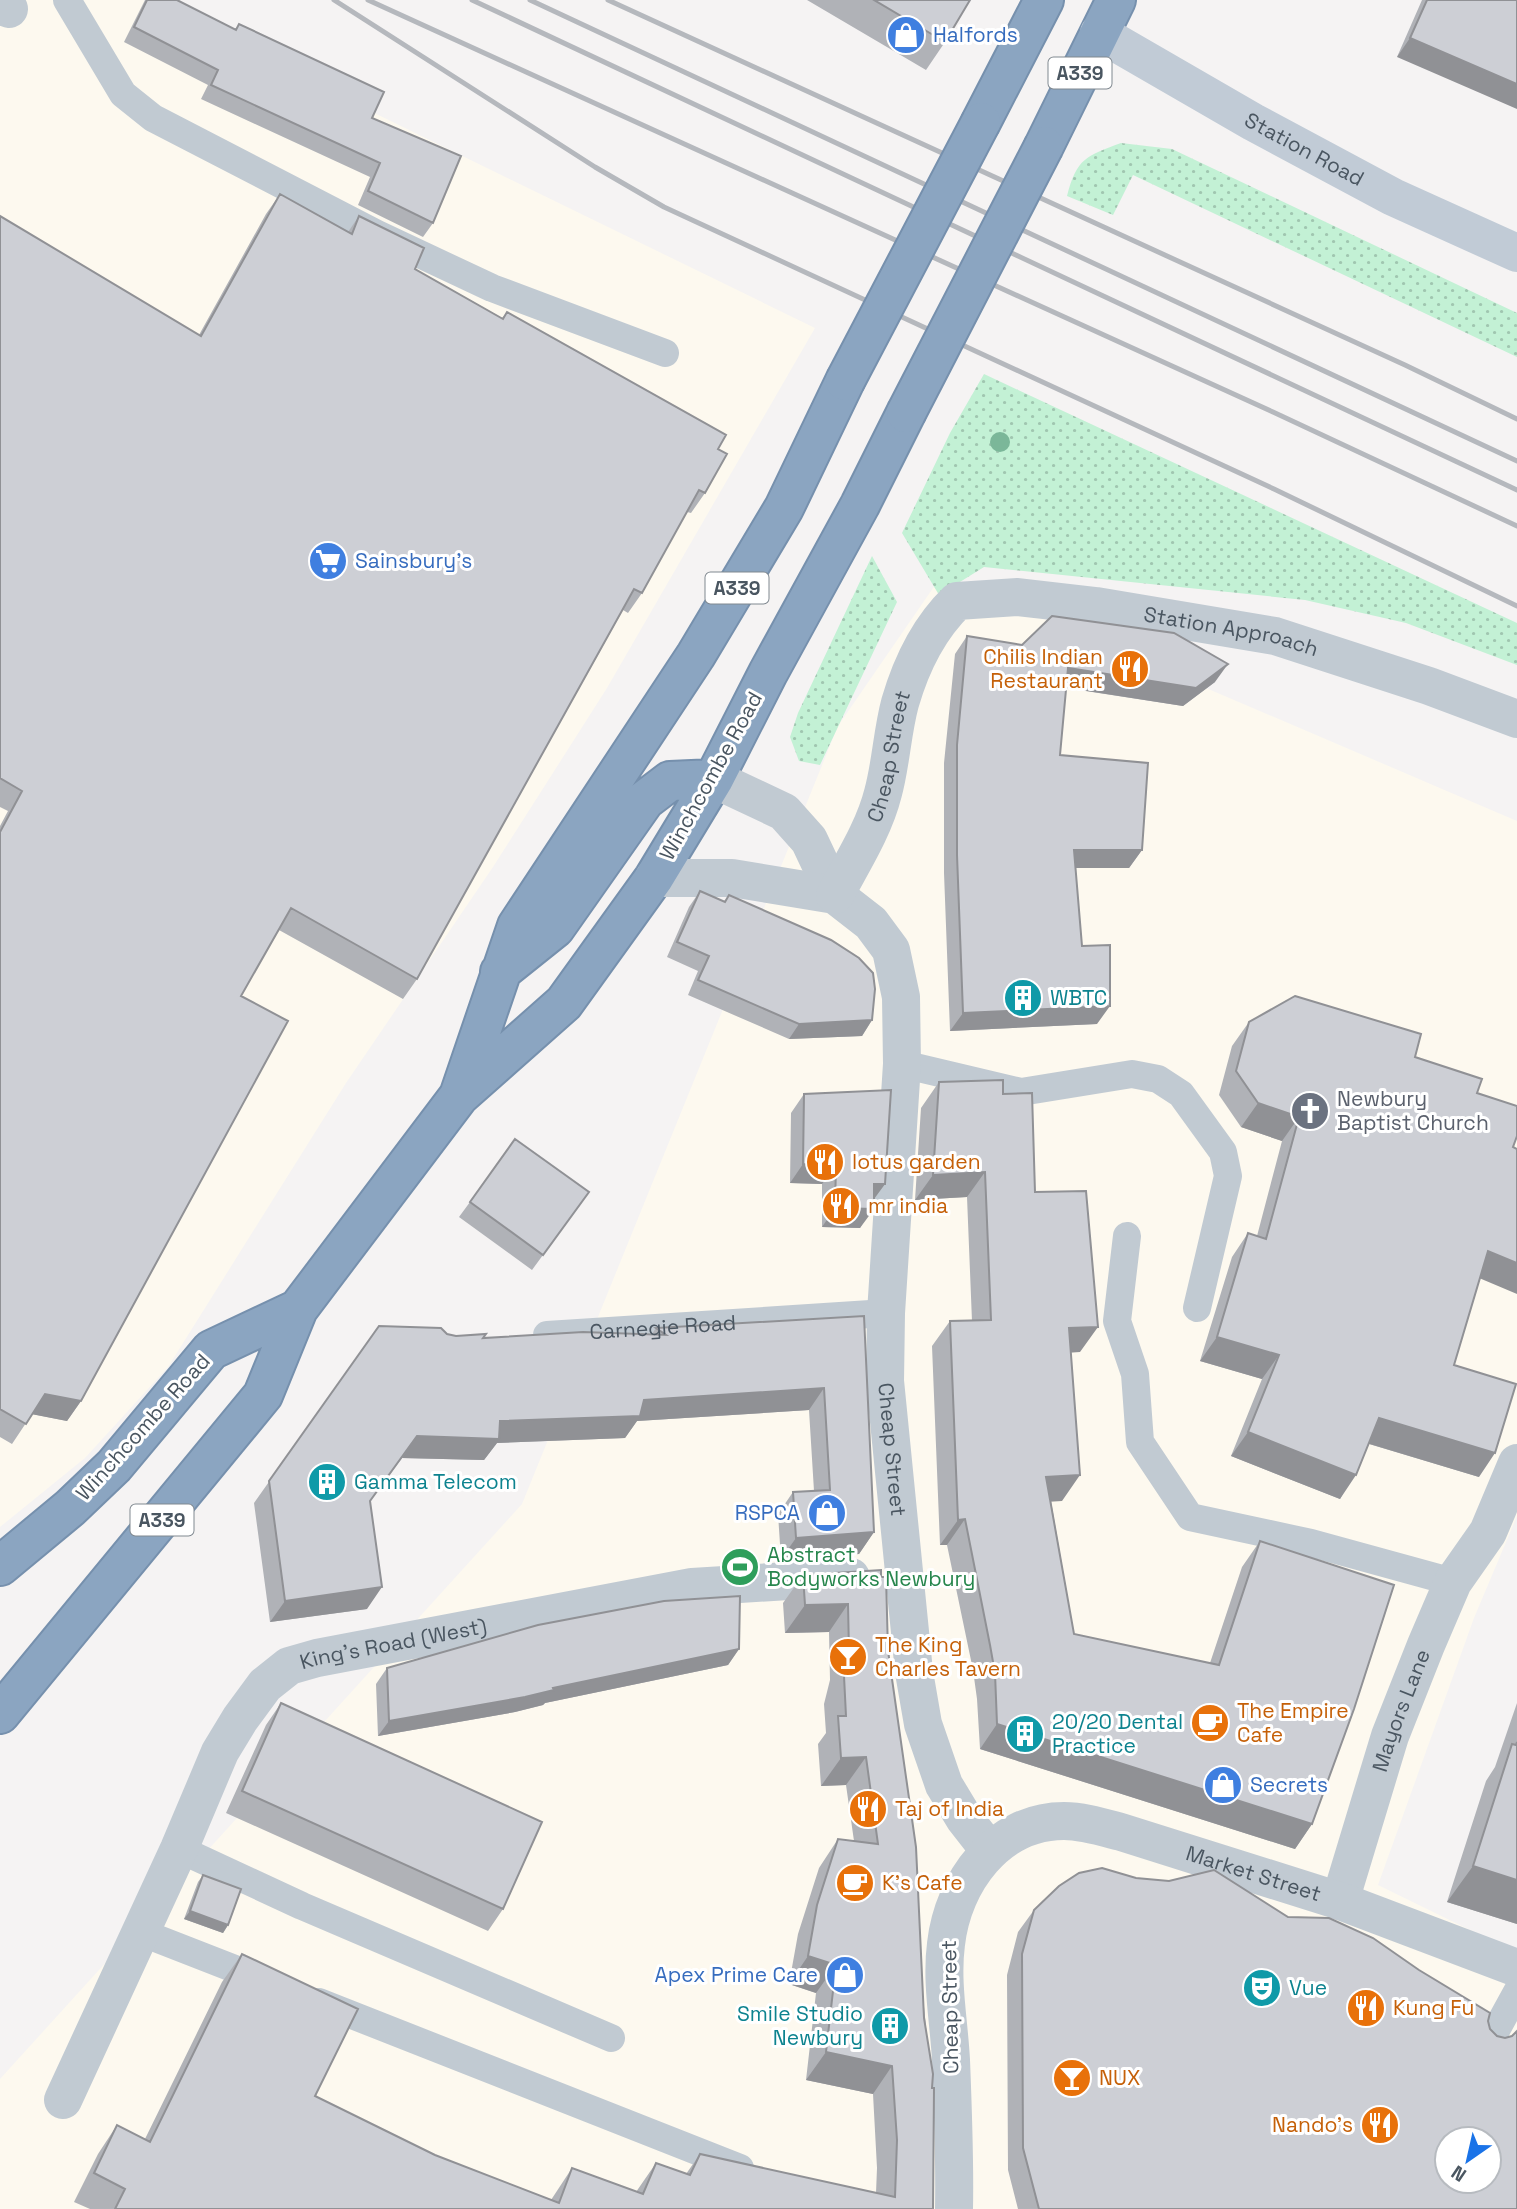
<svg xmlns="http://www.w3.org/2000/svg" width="1517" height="2209" font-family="'Space Grotesk',sans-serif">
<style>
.commercial{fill:#fdf9ef;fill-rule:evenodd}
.grass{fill:url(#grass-dots)}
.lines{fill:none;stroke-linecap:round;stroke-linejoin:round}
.highway-casing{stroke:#7690ad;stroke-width:42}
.lane{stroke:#c1cad2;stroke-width:28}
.street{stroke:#c1cad2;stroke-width:38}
.secondary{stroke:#c1cbd6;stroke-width:38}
.highway{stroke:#8ba5c1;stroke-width:38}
.rail{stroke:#b5b8bd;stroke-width:5}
.highway-bridge-casing{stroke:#7690ad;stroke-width:42;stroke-linecap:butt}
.highway-bridge{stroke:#8ba5c1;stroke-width:38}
.tree{fill:#7bb799}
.wall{fill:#b0b2b7}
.shaded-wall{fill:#909195}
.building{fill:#cdcfd5;stroke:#909195;stroke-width:2;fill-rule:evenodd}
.labels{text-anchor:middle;stroke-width:6;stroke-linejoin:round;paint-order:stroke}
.shield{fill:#fff;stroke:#808990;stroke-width:2}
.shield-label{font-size:19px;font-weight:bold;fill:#4a5661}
.shop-label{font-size:21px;fill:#366cbe;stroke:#fff;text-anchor:start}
.street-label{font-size:21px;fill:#4a5661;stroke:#fff}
.food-label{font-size:21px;fill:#c56008;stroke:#fff;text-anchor:start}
.culture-label{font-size:21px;fill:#0d838f;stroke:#fff;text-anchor:start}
.worship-label{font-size:21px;fill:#5b616d;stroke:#fff;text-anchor:start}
.leisure-label{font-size:21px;fill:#27864d;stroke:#fff;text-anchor:start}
</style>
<defs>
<pattern id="grass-dots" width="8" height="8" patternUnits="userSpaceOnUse" patternTransform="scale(1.75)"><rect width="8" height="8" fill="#c3f1d5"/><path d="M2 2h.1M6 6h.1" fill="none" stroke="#a0c6b0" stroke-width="1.8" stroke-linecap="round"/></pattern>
</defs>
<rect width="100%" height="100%" fill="#f5f3f3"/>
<path class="commercial" d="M0 0H143L815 328 607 688 493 867 346 1083 168 1367 85 1458 0 1527Z
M942 575 1517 821V1516L1474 1618 1378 1885 1517 1953V2209H0V2079L522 1504 838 726ZM1447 2139H1489V2181H1447Z"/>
<path class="grass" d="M1121 143 1172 149 1517 313V357L1133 175 1113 215 1067 196C1077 158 1086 156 1121 143Z
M984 374 1517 623V665L1406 623 1305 600 984 567 939 595 902 533 950 433Z
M872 556 897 602 820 765 799 761 790 737 798 713Z"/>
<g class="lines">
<defs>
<path id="highway" d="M981 122 1044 0
M1044 146 1116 0
M500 972 555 928 645 800 670 781 714 779
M460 1093 517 926 696 655 784 508 845 381
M0 1566 70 1508 114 1466 211 1350 298 1309
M0 1714 263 1395 298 1309 459 1096 564 1003 654 878 714 779 768 673 860 505 906 413"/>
</defs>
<use href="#highway" class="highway-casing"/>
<g class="lane">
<path d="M67 0 123 94 153 118 377 234 492 288 665 353"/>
<path d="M902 1064 1021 1092 1132 1074 1158 1079 1181 1094 1223 1152 1228 1176 1197 1308"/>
<path d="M1127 1236 1117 1321 1135 1374 1140 1442 1190 1517 1311 1543 1453 1582"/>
<path id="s1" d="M547 1335 886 1313"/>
<path d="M179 1849 302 1906 611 2038"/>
<path d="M140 1932 268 1982"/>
<path d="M319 2002 740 2168"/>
<path d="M1489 2043 1517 1992"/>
</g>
<g class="street">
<path d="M1 0 9 9"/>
<path d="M714 779 784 812 809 840 835 895"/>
<path id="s2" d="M654 878H732L835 895 871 923 891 950 901 997 902 1064 886 1313 885 1381 914 1672 923 1724 944 1785 964 1818 989 1850"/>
<path id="s3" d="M835 895C852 863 874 829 883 793 891 764 892 733 900 703 911 665 928 629 957 601L1018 597 1096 606 1275 636 1429 686 1517 719"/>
<path id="s4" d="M1340 1901 1390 1736 1426 1645 1453 1582 1488 1532 1517 1463"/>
<path id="s5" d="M63 2100 179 1849 220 1752 240 1719 265 1685 289 1666 317 1658 692 1587 851 1577"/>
<path id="s6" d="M954 2209C955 2159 953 2110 951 2060 949 2022 941 1982 946 1944 953 1882 997 1821 1064 1821 1083 1821 1102 1827 1121 1832L1340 1901 1517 1968"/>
</g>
<path class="secondary" id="s7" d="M1099 33 1253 122 1393 197 1517 253"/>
<use href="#highway" class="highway"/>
<path class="rail" d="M334 0 595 167 664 207 1274 489 1517 606
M368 0 1273 412 1517 526
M472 0 1517 490
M530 0 1517 461
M608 0 1405 365 1517 419"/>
<defs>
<path id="highway-bridge" d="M845 381 981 122
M906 413 1044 146"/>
</defs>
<use href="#highway-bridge" class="highway-bridge-casing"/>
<use href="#highway-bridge" class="highway-bridge"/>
</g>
<circle class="tree" cx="1000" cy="442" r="10"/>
<path class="wall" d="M145 0H177L235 30 239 24 372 118 433 223 423 237 358 205 370 177 201 99 208 85 124 42Z
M807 0H970L945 42 926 70Z
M1422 0H1517L1397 57Z
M280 194 348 232 359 216 415 269 502 318 507 312 718 449 705 493 691 513 687 512 642 593 628 613 623 610 417 979 403 999 279 930 241 996 81 1401 67 1421 32 1414 12 1444 0 1437V826L8 811 0 807V216L199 335 266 214Z
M967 636 1215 682 1183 706 1066 688 1060 755 1142 850 1129 868H1075L1082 946 1097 1024 950 1031 944 873V763L955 654Z
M700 891 724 902 729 895 872 1020 862 1036 789 1039 688 995 698 971 667 957 689 907Z
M1249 1022 1415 1057 1477 1093 1513 1147 1480 1279 1454 1365 1479 1477 1369 1444 1340 1499 1231 1456 1262 1379 1200 1361 1232 1257 1248 1233 1257 1236 1282 1141 1241 1127 1219 1095 1232 1046Z
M939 1082 1003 1094 1035 1192 1080 1352H1071L1062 1501H1051L1074 1634 1210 1663 1242 1567 1260 1541 1312 1824 1295 1849 980 1749 977 1699 973 1670 947 1545H940L932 1346 950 1321H972L967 1197 915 1200 921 1108Z
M804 1094 885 1184 874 1199 860 1228 822 1227V1184L790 1183 791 1113Z
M589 1192 532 1270 459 1217 470 1202Z
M864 1316 874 1532 859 1554 781 1559 778 1514 793 1492 814 1491 809 1410 637 1421 625 1438 497 1443 484 1460 402 1458 370 1501 367 1609 270 1622 254 1503 379 1326 447 1334 456 1336 483 1338 652 1334 656 1328Z
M881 1570 932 2088 933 2209H90L74 2202 98 2154 117 2125 145 2139 222 1982 242 1954 315 2096 435 2155 551 2200 572 2168 636 2192 656 2163 686 2174 700 2154 876 2193 877 2168 873 2094 806 2080 816 1993 789 1984 798 1934 819 1868 838 1839 854 1841 846 1785 821 1786 818 1744 826 1733 824 1704 830 1680 829 1632 785 1633 783 1603 803 1575Z
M739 1649 728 1665 545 1703 543 1705 515 1712 378 1736 376 1684 387 1668Z
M281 1703 503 1909 488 1931 226 1813 266 1725Z
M1517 1703V1924L1447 1902 1486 1781 1495 1767Z
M203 1875 228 1925 223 1933 184 1919 198 1882Z
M1136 1878 1288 1917 1488 2021 1490 2029 1497 2036 1505 2038 1512 2036 1517 2209H1018L1008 2170 1007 1975 1018 1932 1034 1910Z"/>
<path class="shaded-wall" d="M1410 38 1517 84V109L1397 57Z
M1228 664 1215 682 1183 706 1055 686 1068 668Z
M1074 850H1142L1129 868H1061Z
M1110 1006 1097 1024 950 1031 963 1013Z
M872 1020 862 1036 789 1039 799 1024Z
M1258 1103 1299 1117 1282 1141 1241 1127Z
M803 1164 836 1165 822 1184 790 1183Z
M985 1172 967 1197 915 1200 933 1175Z
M874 1184H885L871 1203Z
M835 1208 874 1209 860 1228 822 1227Z
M1488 1251 1517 1263V1294L1472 1275Z
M1098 1327 1080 1352 1051 1354 1069 1328Z
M1217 1337 1279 1355 1262 1379 1200 1361Z
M824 1388 809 1410 637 1421 625 1438 497 1443 484 1460 402 1458 417 1436 500 1421 644 1400Z
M45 1394 81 1401 67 1421 31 1414Z
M1379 1418 1495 1453 1479 1477 1363 1442Z
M1248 1432 1356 1475 1340 1499 1231 1456Z
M1080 1475 1062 1501 1029 1503 1046 1477Z
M965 1519 947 1545H940L958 1520Z
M874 1532 859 1554 781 1559 796 1538Z
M382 1587 367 1609 270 1622 285 1601Z
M848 1604 829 1632 785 1633 805 1605Z
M739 1649 728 1665 545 1703 543 1705 515 1712 378 1736 389 1721Z
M997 1724 1312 1824 1295 1849 980 1749Z
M866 1757 846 1785 821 1786 841 1758Z
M1473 1866 1517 1880V1924L1447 1902Z
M190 1911 228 1925 223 1933 184 1919Z
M808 1956 836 1965 816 1993 789 1984Z
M826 2052 892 2066 873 2094 806 2080Z"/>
<path class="building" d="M147 0H177L236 30 239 24 384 92 372 118 461 156 433 223 368 191 380 163 211 85 218 70 134 27Z
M874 0H970L945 42Z
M1427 0H1517V84L1410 38Z
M280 194 352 234 359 216 424 248 415 269 503 319 507 312 726 435 718 449 727 454 705 493 699 490 642 593 634 589 417 979 291 908 241 996 288 1021 81 1401 45 1394 26 1424 0 1409V832L22 791 0 778V216L201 336Z
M1052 616 1174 633 1228 664 1196 688 1068 668 1060 755 1148 763 1142 850H1074L1082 946 1110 945V1006L963 1013 957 855V745L967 636 1022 645Z
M700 891 725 902 729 895 831 940 859 958 873 973 875 989 872 1020 799 1024 698 980 709 956 677 942Z
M1295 996 1421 1034 1415 1057 1482 1079 1477 1093 1517 1106V1136L1513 1147 1517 1149V1263L1488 1251 1454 1365 1516 1384 1495 1453 1379 1418 1356 1475 1248 1432 1279 1355 1217 1337 1248 1233 1266 1239 1299 1117 1258 1103 1236 1071 1249 1022Z
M1003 1080V1094L1032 1093 1035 1192 1086 1191 1098 1327 1069 1328 1080 1475 1046 1477 1074 1634 1219 1665 1260 1541 1394 1585 1354 1709 1312 1824 997 1724 995 1673 990 1645 965 1519 958 1520 950 1321 991 1320 985 1172 933 1175 939 1082Z
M891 1090 885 1184H874V1209L835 1208 836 1165 803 1164 804 1094Z
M515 1139 589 1192 543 1255 470 1202Z
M864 1316 874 1532 796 1538 793 1492 830 1490 824 1388 644 1400 640 1416 500 1421 499 1439 417 1436 370 1501 382 1587 285 1601 269 1481 379 1326 441 1328 447 1334 456 1336 486 1334 483 1338 583 1332 666 1335 656 1328Z
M881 1570V1577H886L888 1651 916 1847 924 2018 933 2074 932 2088H934L933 2209H115L125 2189 94 2173 117 2125 150 2142 242 1954 358 2009 315 2096 435 2155 559 2203 572 2168 643 2194 656 2163 690 2175 700 2154 895 2197 897 2140 892 2066 826 2052 836 1965 808 1956 817 1905 838 1839 878 1844 866 1757 841 1758 838 1716H846L844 1676 849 1652 848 1604 805 1605 803 1575Z
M740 1596 739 1649 553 1688 554 1690 525 1697 389 1721 387 1668 538 1625 664 1601Z
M281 1703 542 1822 503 1909 242 1791Z
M1517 1742V1880L1473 1866 1512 1744 1516 1745Z
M1102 1868 1136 1878 1169 1881 1214 1870 1288 1917 1329 1918 1373 1938 1419 1970 1490 2013 1488 2021 1490 2029 1497 2036 1505 2038 1512 2036 1517 2031V2209H1039L1023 2148 1022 1954 1034 1910 1059 1886 1079 1873ZM1447 2139H1489V2181H1447Z
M203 1875 241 1889 228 1925 190 1911Z"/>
<defs>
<symbol id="shop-disc" viewBox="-11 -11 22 22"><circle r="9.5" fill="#3f7fe0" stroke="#fff"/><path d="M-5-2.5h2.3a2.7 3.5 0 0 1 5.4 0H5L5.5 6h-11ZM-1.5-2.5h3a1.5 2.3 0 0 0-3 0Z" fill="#fff"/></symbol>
<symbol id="supermarket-disc" viewBox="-11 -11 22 22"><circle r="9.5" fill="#3f7fe0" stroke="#fff"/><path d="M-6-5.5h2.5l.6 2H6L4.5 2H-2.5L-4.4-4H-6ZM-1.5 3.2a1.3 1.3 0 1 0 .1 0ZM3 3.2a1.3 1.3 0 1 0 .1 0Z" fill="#fff"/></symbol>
<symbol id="restaurant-disc" viewBox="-11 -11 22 22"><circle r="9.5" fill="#e8710a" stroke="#fff"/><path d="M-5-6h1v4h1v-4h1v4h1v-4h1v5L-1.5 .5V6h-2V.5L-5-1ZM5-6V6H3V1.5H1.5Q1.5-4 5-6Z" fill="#fff"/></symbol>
<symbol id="building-disc" viewBox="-11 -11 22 22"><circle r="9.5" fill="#0f9aa8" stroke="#fff"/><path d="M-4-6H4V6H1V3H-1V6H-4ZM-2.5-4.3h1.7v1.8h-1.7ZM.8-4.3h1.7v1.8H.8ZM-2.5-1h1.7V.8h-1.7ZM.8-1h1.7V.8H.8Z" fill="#fff"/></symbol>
<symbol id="church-disc" viewBox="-11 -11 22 22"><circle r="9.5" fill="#6b7280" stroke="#fff"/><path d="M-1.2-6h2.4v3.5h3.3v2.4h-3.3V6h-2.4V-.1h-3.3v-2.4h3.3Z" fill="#fff"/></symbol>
<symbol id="stadium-disc" viewBox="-11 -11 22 22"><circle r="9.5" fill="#2e9e5b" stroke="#fff"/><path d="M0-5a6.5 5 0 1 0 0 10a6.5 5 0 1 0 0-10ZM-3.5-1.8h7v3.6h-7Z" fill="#fff"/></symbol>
<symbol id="bar-disc" viewBox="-11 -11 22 22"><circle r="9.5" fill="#e8710a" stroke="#fff"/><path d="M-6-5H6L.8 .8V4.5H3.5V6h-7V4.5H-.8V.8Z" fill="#fff"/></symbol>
<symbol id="cafe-disc" viewBox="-11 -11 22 22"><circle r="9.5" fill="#e8710a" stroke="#fff"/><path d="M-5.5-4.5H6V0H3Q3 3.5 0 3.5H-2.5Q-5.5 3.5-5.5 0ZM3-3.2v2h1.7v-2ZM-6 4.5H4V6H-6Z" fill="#fff"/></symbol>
<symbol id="theatre-disc" viewBox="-11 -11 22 22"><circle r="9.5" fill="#0f9aa8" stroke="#fff"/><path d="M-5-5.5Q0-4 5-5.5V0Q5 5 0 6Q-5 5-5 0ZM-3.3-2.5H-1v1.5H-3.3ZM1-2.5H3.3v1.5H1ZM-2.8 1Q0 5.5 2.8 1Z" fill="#fff"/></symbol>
</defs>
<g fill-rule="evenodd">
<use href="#shop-disc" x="884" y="13" width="44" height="44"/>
<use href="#supermarket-disc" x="306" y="539" width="44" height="44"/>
<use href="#restaurant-disc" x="1108" y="647" width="44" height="44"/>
<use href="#building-disc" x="1001" y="976" width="44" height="44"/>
<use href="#church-disc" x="1288" y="1089" width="44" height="44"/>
<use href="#restaurant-disc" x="803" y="1140" width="44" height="44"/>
<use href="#restaurant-disc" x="819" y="1184" width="44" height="44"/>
<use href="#building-disc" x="305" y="1460" width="44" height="44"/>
<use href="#shop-disc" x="805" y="1491" width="44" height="44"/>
<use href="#stadium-disc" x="718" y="1545" width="44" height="44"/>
<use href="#bar-disc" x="826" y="1635" width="44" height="44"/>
<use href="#cafe-disc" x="1188" y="1701" width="44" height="44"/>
<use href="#building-disc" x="1003" y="1712" width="44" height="44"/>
<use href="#shop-disc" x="1201" y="1763" width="44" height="44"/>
<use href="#restaurant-disc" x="846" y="1787" width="44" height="44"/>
<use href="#cafe-disc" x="833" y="1861" width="44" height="44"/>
<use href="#shop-disc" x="823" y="1953" width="44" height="44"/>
<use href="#theatre-disc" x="1240" y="1966" width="44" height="44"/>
<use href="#restaurant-disc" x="1344" y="1986" width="44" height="44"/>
<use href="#building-disc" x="868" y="2004" width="44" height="44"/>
<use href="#bar-disc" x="1050" y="2056" width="44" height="44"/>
<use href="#restaurant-disc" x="1358" y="2103" width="44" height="44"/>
</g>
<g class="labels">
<g class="shield">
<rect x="1048.5" y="57.5" width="63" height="31" rx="5"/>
<rect x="705.5" y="572.5" width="63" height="31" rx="5"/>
<rect x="130.5" y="1504.5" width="63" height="31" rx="5"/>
</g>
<g class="shield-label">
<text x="1080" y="80">A339</text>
<text x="737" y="595">A339</text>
<text x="162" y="1527">A339</text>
</g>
<g class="shop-label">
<text x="933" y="42">Halfords</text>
<text x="355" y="568">Sainsbury's</text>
<text x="800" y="1520" text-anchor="end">RSPCA</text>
<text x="1250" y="1792">Secrets</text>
<text x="818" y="1982" text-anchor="end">Apex Prime Care</text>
</g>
<g class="street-label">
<text dy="7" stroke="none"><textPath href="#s7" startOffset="236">Station Road</textPath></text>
<text dy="7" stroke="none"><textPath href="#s3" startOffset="600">Station Approach</textPath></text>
<text dy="7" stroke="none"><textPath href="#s3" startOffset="150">Cheap Street</textPath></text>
<text transform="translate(711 776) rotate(-61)" y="7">Winchcombe Road</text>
<text dy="7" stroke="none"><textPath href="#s1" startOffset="116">Carnegie Road</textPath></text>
<text transform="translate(143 1427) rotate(-48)" y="7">Winchcombe Road</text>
<text dy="7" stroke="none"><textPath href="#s2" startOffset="763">Cheap Street</textPath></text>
<text dy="7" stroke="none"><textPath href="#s5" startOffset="600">King's Road (West)</textPath></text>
<text dy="7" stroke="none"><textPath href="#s4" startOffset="200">Mayors Lane</textPath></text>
<text dy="7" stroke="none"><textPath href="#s6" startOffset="649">Market Street</textPath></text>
<text transform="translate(950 2007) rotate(-91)" y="7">Cheap Street</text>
</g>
<g class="food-label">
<text x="1103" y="664" text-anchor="end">Chilis Indian<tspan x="1103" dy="24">Restaurant</tspan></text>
<text x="852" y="1169">lotus garden</text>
<text x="868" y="1213">mr india</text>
<text x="875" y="1652">The King<tspan x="875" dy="24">Charles Tavern</tspan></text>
<text x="1237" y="1718">The Empire<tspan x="1237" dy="24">Cafe</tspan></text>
<text x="895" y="1816">Taj of India</text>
<text x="882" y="1890">K's Cafe</text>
<text x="1393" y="2015">Kung Fu</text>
<text x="1099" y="2085">NUX</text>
<text x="1353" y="2132" text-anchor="end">Nando's</text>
</g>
<g class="culture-label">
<text x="1050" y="1005">WBTC</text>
<text x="354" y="1489">Gamma Telecom</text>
<text x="1052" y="1729">20/20 Dental<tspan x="1052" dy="24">Practice</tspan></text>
<text x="1289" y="1995">Vue</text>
<text x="863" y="2021" text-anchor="end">Smile Studio<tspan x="863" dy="24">Newbury</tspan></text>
</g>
<g class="worship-label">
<text x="1337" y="1106">Newbury<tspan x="1337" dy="24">Baptist Church</tspan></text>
</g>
<g class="leisure-label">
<text x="767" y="1562">Abstract<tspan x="767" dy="24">Bodyworks Newbury</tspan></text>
</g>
</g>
<g transform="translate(1468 2160) rotate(214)"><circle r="33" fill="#ffffff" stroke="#b7bbc0" stroke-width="2"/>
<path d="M0-5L12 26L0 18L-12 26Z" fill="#1a73e8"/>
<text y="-10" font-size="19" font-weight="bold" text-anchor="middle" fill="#4a5661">N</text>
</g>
</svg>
